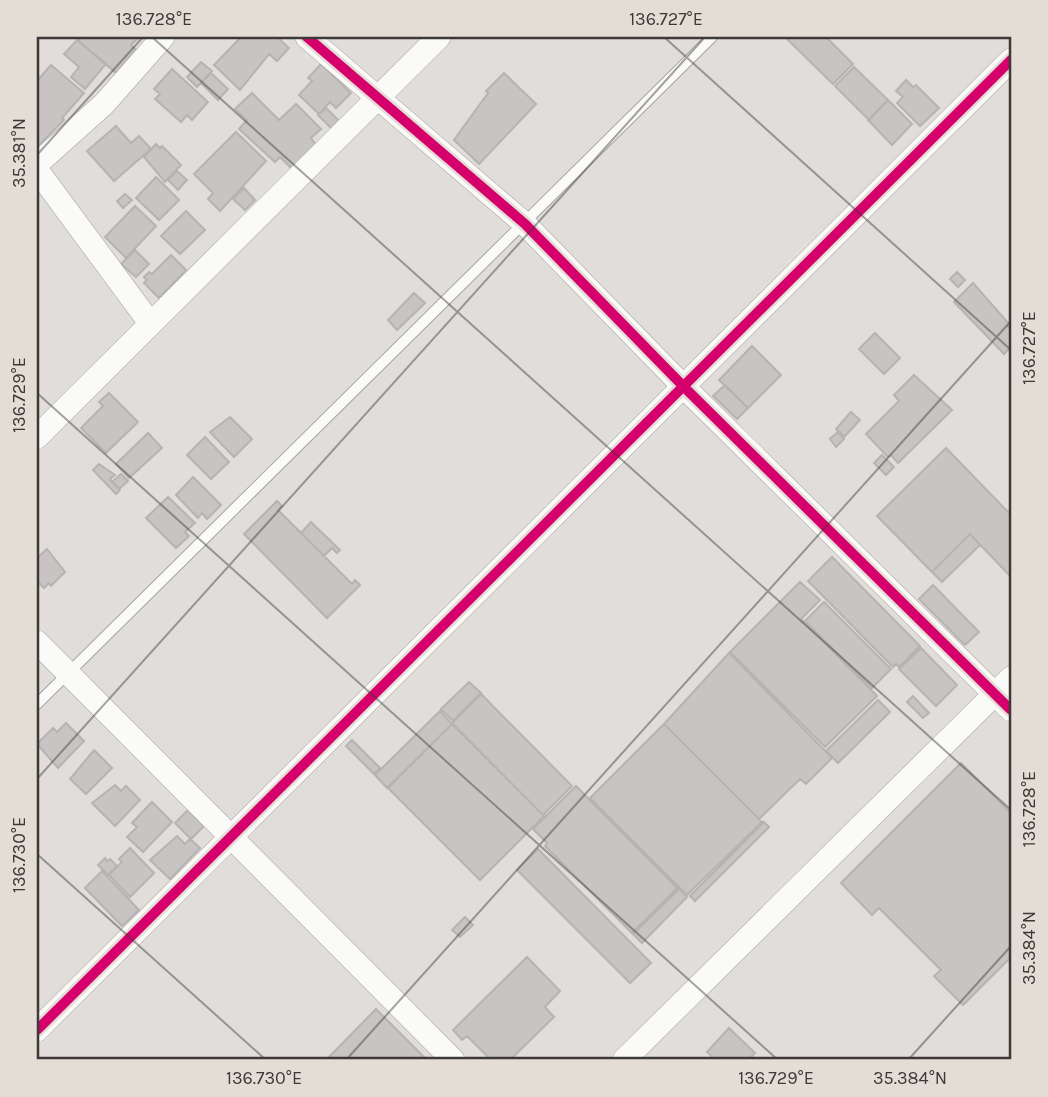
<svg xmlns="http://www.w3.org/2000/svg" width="1048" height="1097" font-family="Karla,sans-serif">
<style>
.building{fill:#c7c4c3;stroke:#b6b3b2;stroke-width:2}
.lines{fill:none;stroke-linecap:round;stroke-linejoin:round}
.service-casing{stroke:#a6a4a1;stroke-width:12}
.minor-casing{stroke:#a6a4a1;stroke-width:24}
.service{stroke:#fafaf9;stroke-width:10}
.minor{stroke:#fafaf9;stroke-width:23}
.cycleway-casing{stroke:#e4ddd6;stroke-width:15}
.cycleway{stroke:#d6006c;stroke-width:10}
.ticks{fill:none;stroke:#3c3936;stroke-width:2;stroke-opacity:0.45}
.neatline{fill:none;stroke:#3c3936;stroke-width:2.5}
.ticks-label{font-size:18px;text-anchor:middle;fill:#3c3936}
</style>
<rect width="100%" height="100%" fill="#e0ddda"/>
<path class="building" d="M82 37H139L131 45 136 50 116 73 78 41Z
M241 37H277L289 48 277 61 269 54 240 90 214 65Z
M785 37H826L853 64 833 84Z
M77 40 106 64 85 89 71 77 79 67 64 54Z
M201 62 212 71 197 87 187 77Z
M321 64 351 93 336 108 330 102 319 114 299 95 312 81 308 78Z
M51 65 84 93 62 118 64 120 37 147V81Z
M854 67 888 100 869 120 835 86Z
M172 69 208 102 192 120 187 115 181 122 155 99 160 94 154 89Z
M211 73 228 89 218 100 201 83Z
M504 73 536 104 479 164 454 140 488 93 486 91Z
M906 80 913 87 916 85 939 108 920 126 897 103 903 97 896 91Z
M252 93 279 120 296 104 321 129 311 138 316 145 292 169 280 157 275 162 239 129 247 120 235 109Z
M888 100 912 124 892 145 868 120Z
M326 108 340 122 332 129 318 115Z
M116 126 131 143 139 136 151 149 114 181 87 151Z
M236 132 266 161 220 211 208 199 213 193 194 174Z
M156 144 160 148 162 146 181 165 165 182 144 157Z
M177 171 187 180 178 190 168 180Z
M156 177 179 200 159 220 136 198Z
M244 188 255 200 245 210 233 199Z
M125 194 132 200 123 208 117 201Z
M135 206 156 226 126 258 105 237Z
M186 211 205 230 180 254 161 236Z
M135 250 149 264 136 277 121 264Z
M171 255 186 270 159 298 144 283 147 280 144 277 149 272 152 274Z
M957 272 965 280 958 287 950 279Z
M973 283 1009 324 1007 326 1011 330V347L1004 354 954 302Z
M414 293 425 303 397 330 388 320Z
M875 333 900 358 884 374 859 349Z
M752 346 781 375 748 408 719 380Z
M914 375 952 410 898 463 891 455 888 457 866 434 899 401 894 395Z
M725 385 748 408 737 419 713 396Z
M109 393 138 422 106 453 81 428 103 406 99 402Z
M851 412 860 420 844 437 836 429Z
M230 417 252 439 234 457 210 432Z
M838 432 844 439 836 447 830 439Z
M148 433 162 448 129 478 116 464Z
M205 437 229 462 211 479 187 455Z
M946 448 1011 515 1010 576 970 534 932 572 877 516Z
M882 455 894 467 886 475 874 463Z
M99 464 115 475 110 479 120 490 116 494 93 470Z
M121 474 128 481 119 489 112 482Z
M193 477 221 505 207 519 202 513 198 518 176 495Z
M168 497 195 523 185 532 189 536 176 548 146 518Z
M277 501 282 506 278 510 352 584 355 580 360 585 327 618 244 534Z
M311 522 340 550 337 553 332 548 324 556 301 533Z
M970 534 980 545 942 582 932 572Z
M47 549 65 572 51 586 49 583 44 588 37 581V558Z
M832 557 920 646 899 667 896 664 893 667 808 581Z
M800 582 820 600 801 619 877 696 825 747 730 652Z
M933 585 979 632 965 645 919 599Z
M824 602 891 669 872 688 805 621Z
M921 648 957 685 936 706 899 669Z
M729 653 832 758 806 784 800 779 759 819 664 724Z
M469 682 481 693 453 721 441 709Z
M481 694 572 786 543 815 452 723Z
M913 696 929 713 923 718 907 702Z
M878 700 890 712 838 763 826 751Z
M440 711 452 724 387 788 375 775Z
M66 723 84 741 58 768 37 744 53 728 57 732Z
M452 724 544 816 480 880 388 788Z
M664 724 762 822 687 895 590 798Z
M352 740 380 768 374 774 346 746Z
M94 750 112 768 86 794 70 779Z
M961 763 1011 813V957L963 1005 934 976 941 970 879 908 872 915 841 883Z
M115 785 121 791 126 786 140 800 115 826 92 803Z
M576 786 677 888 632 933 545 846 547 843 533 829Z
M152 802 172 822 143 852 127 837 137 827 132 823Z
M188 810 204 826 191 839 175 823Z
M764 822 769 827 695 901 690 896Z
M177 836 185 844 190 839 200 848 170 879 150 860Z
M130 848 154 873 130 897 109 875 122 862 119 859Z
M538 849 651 963 630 983 517 870Z
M105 858 107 861 110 859 117 866 108 875 98 865Z
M102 871 139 910 122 926 85 888Z
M679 889 687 897 642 943 633 934Z
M465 917 473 925 460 937 452 930Z
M527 957 560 991 545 1007 554 1017 510 1060H491L467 1036 462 1040 453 1030Z
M376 1009 427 1060H332L329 1057Z
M729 1028 755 1053 748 1060H716L707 1052Z"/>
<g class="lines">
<defs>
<path id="service" d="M37 704 712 37"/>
<path id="minor" d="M307 37 525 224 684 387 1011 710
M37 164 104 104 163 37
M37 170 150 323
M37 437 439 37
M37 642 453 1060
M37 1030 1011 60
M624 1060 1011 678"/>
</defs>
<use href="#service" class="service-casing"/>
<use href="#minor" class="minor-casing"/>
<use href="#service" class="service"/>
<use href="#minor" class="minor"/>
<defs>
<path id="cycleway" d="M307 37 525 224 684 387 1011 710
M37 1030 1011 60"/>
</defs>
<use href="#cycleway" class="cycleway-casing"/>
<use href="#cycleway" class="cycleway"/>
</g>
<path class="ticks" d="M152 37 1011 810M664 37 1011 350M37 155 143 37M37 393 778 1060M37 779 705 37M37 854 266 1060M346 1060 1011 321M908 1060 1011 946"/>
<rect width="1048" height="1097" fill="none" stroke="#e4ddd6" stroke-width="77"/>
<rect x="38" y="38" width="972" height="1020" class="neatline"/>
<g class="ticks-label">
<text x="154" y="25">136.728°E</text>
<text x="666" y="25">136.727°E</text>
<text transform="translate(19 153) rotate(-90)" y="6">35.381°N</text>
<text transform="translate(1029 348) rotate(-90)" y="6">136.727°E</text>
<text transform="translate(19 395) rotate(-90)" y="6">136.729°E</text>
<text transform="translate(1029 809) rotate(-90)" y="6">136.728°E</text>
<text transform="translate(19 855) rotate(-90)" y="6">136.730°E</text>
<text transform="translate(1029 948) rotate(-90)" y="6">35.384°N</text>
<text x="264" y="1084">136.730°E</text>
<text x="776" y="1084">136.729°E</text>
<text x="910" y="1084">35.384°N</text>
</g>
</svg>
